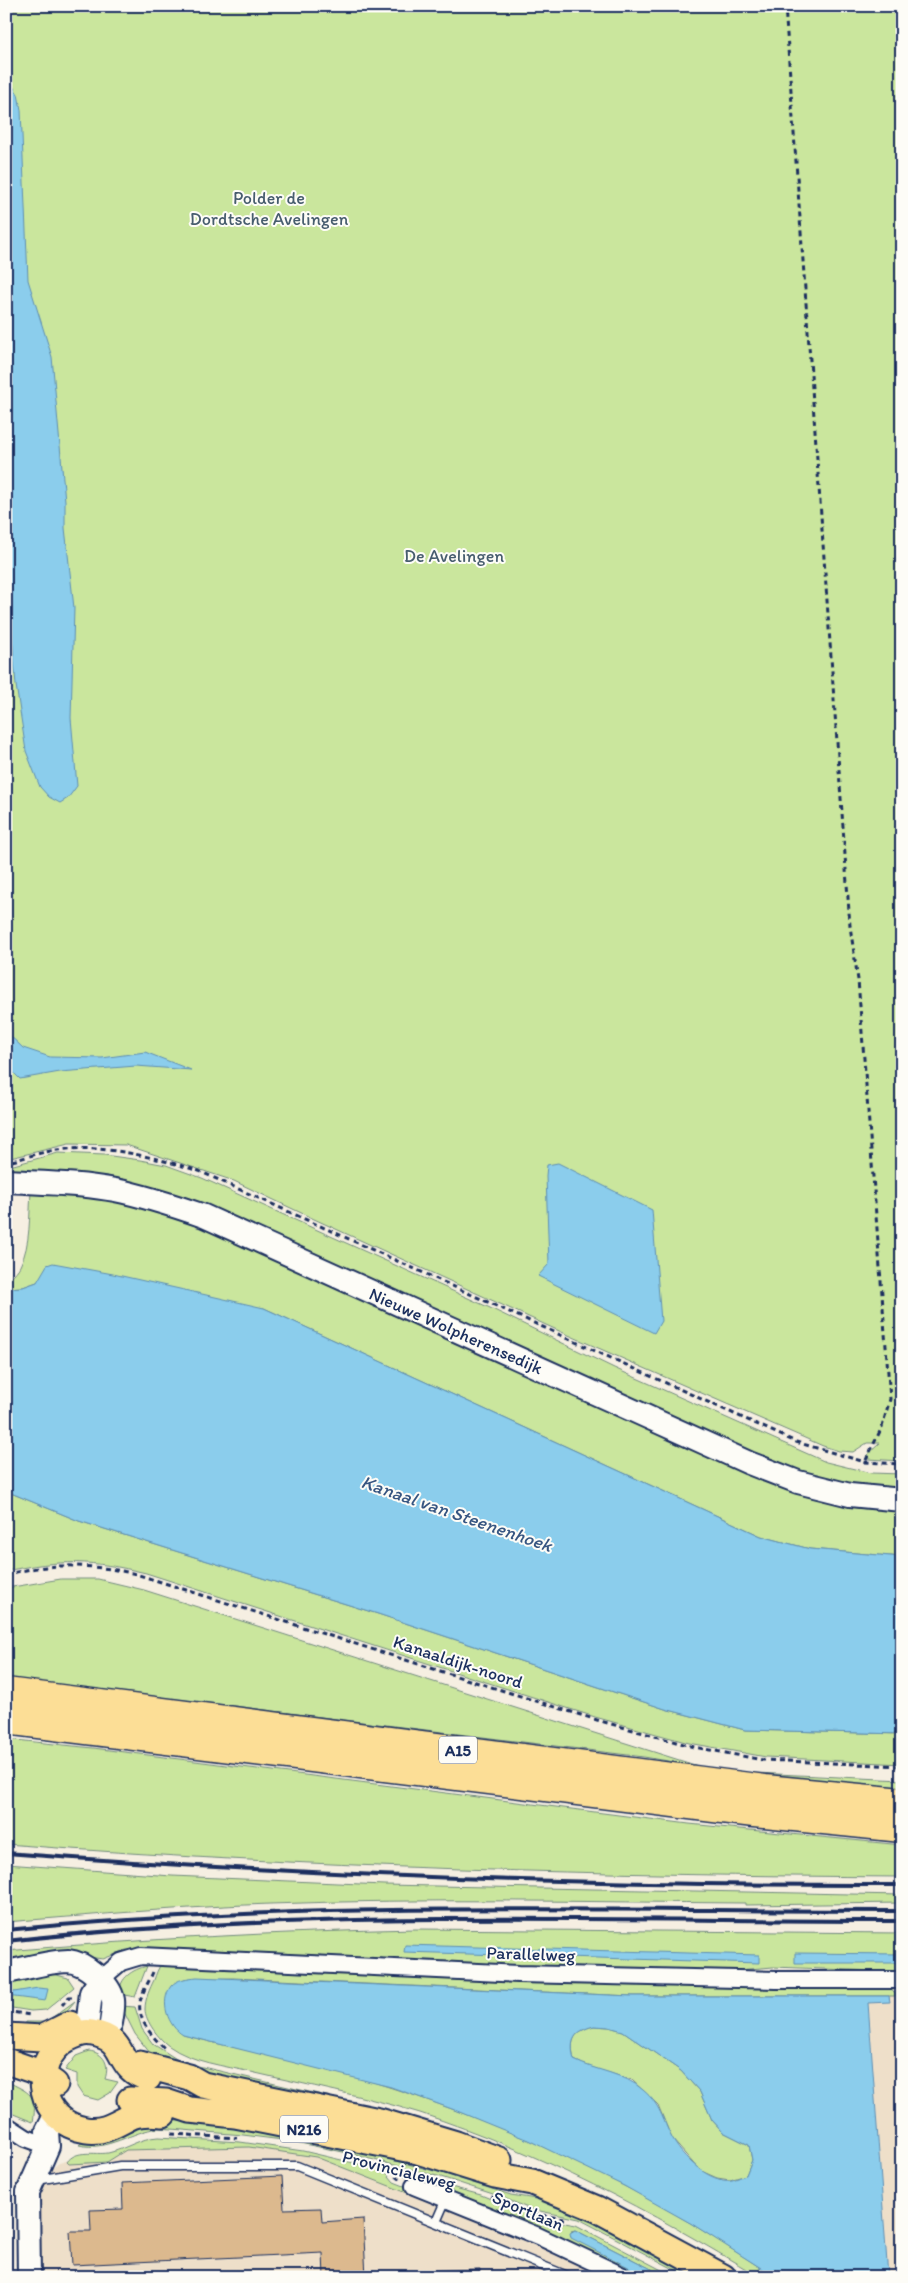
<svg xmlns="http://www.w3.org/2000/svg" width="908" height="2283" font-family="Itim,sans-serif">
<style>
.built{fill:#eedfc9}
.green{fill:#cae69d;stroke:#728a7e}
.water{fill:#8bcdec;stroke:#5e8eb3;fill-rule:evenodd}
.building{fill:#dcb98e;stroke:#1b2f5e}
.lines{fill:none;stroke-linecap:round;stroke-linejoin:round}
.lane-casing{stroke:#1b2f5e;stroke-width:11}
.street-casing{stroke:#1b2f5e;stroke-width:20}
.secondary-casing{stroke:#1b2f5e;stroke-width:26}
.primary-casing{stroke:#1b2f5e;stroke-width:29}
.highway-casing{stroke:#1b2f5e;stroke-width:31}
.path{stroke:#1b2f5e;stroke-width:3;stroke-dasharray:5 4;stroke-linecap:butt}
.lane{stroke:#fdfcf7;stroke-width:8}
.street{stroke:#fdfcf7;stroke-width:16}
.secondary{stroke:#fdfcf7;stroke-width:22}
.primary{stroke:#fcde96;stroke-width:25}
.highway{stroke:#fcde96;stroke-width:28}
.rail{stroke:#1b2f5e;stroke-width:4}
.labels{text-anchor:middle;stroke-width:4;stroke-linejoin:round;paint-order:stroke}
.shield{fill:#fdfcf7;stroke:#5f6c8c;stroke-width:1}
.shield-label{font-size:16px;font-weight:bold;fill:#1b2f5e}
.park-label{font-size:18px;fill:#475d6e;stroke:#fdfcf7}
.street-label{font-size:18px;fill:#1b2f5e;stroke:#fdfcf7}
.water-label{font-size:19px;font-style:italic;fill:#375682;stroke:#fdfcf7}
</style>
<rect width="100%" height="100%" fill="#f6efe2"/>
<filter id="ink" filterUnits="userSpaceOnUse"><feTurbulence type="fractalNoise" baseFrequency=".02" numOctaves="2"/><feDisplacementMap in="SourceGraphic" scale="10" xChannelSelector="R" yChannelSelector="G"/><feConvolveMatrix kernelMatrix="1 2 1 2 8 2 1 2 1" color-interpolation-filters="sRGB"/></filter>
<g filter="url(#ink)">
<path class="built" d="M859 1992H902V2277H872Z
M138 2144H235L303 2152 350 2167 551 2252 605 2277H35V2197L41 2182 49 2171 59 2163 73 2159H107Z"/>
<path class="green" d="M6 6H902V1461L868 1459 866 1456 880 1443H867L853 1452 839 1451 823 1446 557 1330 314 1219 234 1181 126 1145 69 1144 6 1159Z
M58 1153 104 1155 140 1160 166 1165 202 1178 488 1307 614 1368 826 1462 871 1473 902 1474V1493L823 1479 745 1453 209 1208 6 1173V1167Z
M31 1192 110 1198 197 1221 808 1496 857 1508 902 1512V1557L810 1549 761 1536 264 1308 37 1282 23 1287 6 1288C6 1279 16 1274 20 1266 31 1244 29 1216 31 1192Z
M6 1491 79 1521 378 1614 665 1709 745 1730 902 1734V1764L766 1757 689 1743 595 1717 146 1573C91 1560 62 1559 6 1571Z
M61 1579H98L144 1590 698 1766 644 1757 6 1678V1588Z
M6 1739 93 1748 689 1824 902 1845V1877C603 1875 304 1868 6 1844Z
M735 1772 902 1780V1794Z
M6 1864 172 1876 384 1885 902 1895V1903L745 1905V1903C587 1902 428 1898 270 1904 182 1907 94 1915 6 1922Z
M415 1929 902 1933V1972L773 1967 726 1971 415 1964 137 1950H126L103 1959 88 1957 6 1964V1951C142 1939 278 1932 415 1929Z
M162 1963 887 1984 895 1993V1996H632L233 1978 184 1979 172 2024 183 2035C252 2053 324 2065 392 2088 496 2122 598 2168 692 2224 720 2241 747 2259 775 2277H759C651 2211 539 2152 420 2113 365 2096 307 2085 251 2072 225 2066 191 2062 169 2046 159 2039 145 2021 145 2009 145 1999 150 1988 154 1980 156 1974 158 1968 162 1963Z
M147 1966 135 1997 119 1994C120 1977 132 1970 147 1966Z
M39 1974H53L68 1978 74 1987 46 2010 31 2011 6 2007V1980Z
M75 2001C57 2023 51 2025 24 2029L26 2022H46Z
M121 2006 135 2007 142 2029 153 2044 181 2062 331 2097 330 2101 171 2064 150 2053 135 2034Z
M594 2026 609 2027 623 2031 681 2071 700 2092 712 2120 723 2132 749 2145 752 2160 746 2175 730 2180 717 2178 699 2170 672 2139 658 2105 632 2080 587 2066 574 2060C569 2040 574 2031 594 2026Z
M89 2051C104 2053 110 2064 105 2079L118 2082 110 2093 98 2100 83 2096 77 2087V2074L65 2070 76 2056Z
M6 2081C30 2093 38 2094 33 2122L6 2111Z
M168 2120 233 2127 344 2147 438 2172 511 2195 542 2200 581 2214 700 2277H689L579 2219 530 2209 499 2196 441 2177 343 2152 290 2141 243 2135 159 2128C132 2131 107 2152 79 2145L84 2141 130 2127Z
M158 2137 240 2142 303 2151 384 2170 394 2182 422 2193 420 2198 316 2157 249 2147 126 2150 107 2162 69 2164 67 2162C76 2149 95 2155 108 2153 126 2149 140 2138 158 2137Z
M402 2174 481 2195 537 2218 576 2225 675 2277H667L575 2230 571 2231 648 2277H636L613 2265 416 2182Z"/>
<path class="water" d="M6 85H12L18 94 21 110 28 280 52 357 65 501V528L74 608 71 718 77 786 68 798 60 803 49 797 40 787 26 751 16 685 6 562Z
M6 1032 23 1048 50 1057 102 1058 145 1052 191 1070 136 1066 60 1072 20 1079 6 1065Z
M558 1163 652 1210 661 1321 654 1333 538 1276 549 1264 546 1176 547 1165Z
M53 1263 113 1274 264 1308 761 1536 810 1549 902 1557V1734L745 1730 665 1709 378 1614 79 1521 6 1491V1288L23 1287 37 1282 47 1265Z
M405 1945 759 1955V1963L404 1952Z
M795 1953 902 1954V1963H795Z
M197 1977 632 1996H889L890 2002 868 2003 888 2277H775L692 2224 624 2186 528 2140 452 2109 391 2087 183 2035C168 2026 159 2002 171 1986 177 1979 188 1978 197 1977ZM594 2026 609 2027 623 2031 681 2071 700 2092 712 2120 723 2132 749 2145 752 2160 746 2175C742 2176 737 2179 732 2180 710 2184 681 2156 672 2138 662 2119 661 2105 643 2090 625 2073 596 2071 574 2060 569 2040 574 2031 594 2026Z
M38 1988 48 1989 45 2001 7 1996 8 1993Z
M575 2230 667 2277H648L571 2238 570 2233Z"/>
<path class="building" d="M282 2176 284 2209 321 2208 322 2222 363 2219 366 2277H324L323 2253 72 2265 70 2231H91L90 2210 123 2209 122 2183Z
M480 2269V2277H421V2271Z
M68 2273H85L86 2277H68Z"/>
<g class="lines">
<defs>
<path id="lane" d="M37 2180 120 2166H297L570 2277
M436 2222 446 2199"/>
<path id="street" d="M100 1980 121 1962 141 1956 519 1974 777 1980H902
M6 2125 26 2138 48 2146
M414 2186 538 2236 625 2277"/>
<path id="secondary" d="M6 1181C42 1183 79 1183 115 1190 145 1196 175 1206 204 1216L749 1463 798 1482 850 1495 902 1500
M6 1972C24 1969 50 1961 68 1961 84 1962 110 1983 113 2000 114 2007 112 2016 111 2023
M88 2019 91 1993 100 1980
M29 2277 28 2192 48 2146 47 2131 55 2116"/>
<path id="primary" d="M6 2036 42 2038 70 2024
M6 2061 38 2072 55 2084
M140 2064 189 2077 203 2085 379 2121 456 2144 499 2160
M148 2078C113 2068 130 2039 92 2033 83 2031 75 2035 67 2039 27 2064 40 2123 86 2130 105 2133 117 2123 132 2116 142 2112 153 2113 163 2114
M130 2100 166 2102 190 2110 235 2115 418 2151 495 2175 532 2182 597 2209 723 2277"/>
<path id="highway" d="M6 1692 765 1789 902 1802
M6 1720 754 1813 902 1828"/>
</defs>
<use href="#lane" class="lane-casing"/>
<use href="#street" class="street-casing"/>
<use href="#secondary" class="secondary-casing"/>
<use href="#primary" class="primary-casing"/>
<use href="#highway" class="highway-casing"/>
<path class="path" d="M785 6 850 926 858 980 890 1399 882 1427 865 1462
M12 1161C27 1157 42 1152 57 1150 104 1144 154 1157 199 1171L796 1442 865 1462 902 1464
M6 1575C49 1562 93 1564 136 1574L434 1669 597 1720 694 1747 763 1760 902 1766
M153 1972C149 1982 142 1992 140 2002 137 2020 153 2037 164 2048
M62 2005 69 1997H72
M6 2011 30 2015
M171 2134 237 2138
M393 2168 395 2175 400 2179
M491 2197 534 2214 564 2219
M742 2270 752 2277"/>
<use href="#lane" class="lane"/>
<use href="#street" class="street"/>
<use href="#secondary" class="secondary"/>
<use href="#primary" class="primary"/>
<use href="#highway" class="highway"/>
<path class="rail" d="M6 1853C304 1876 603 1886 902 1885
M6 1930C304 1900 603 1911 902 1911
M6 1941C304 1908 603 1921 902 1921"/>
</g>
</g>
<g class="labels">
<g class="shield">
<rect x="439" y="1736.5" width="38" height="27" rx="4"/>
<rect x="280" y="2115.5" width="48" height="27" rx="4"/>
</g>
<g class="shield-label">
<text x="458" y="1756">A15</text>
<text x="304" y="2135">N216</text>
</g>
<g class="park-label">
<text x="269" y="204">Polder de<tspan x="269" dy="21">Dordtsche Avelingen</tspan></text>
<text x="454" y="562">De Avelingen</text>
</g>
<g class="street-label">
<text transform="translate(456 1331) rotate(24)" y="6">Nieuwe Wolpherensedijk</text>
<text transform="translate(458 1662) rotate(18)" y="6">Kanaaldijk-noord</text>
<text transform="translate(531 1954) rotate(2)" y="6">Parallelweg</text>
<text transform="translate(399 2170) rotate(14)" y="6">Provincialeweg</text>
<text transform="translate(528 2211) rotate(23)" y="6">Sportlaan</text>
</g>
<g class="water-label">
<text transform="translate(457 1513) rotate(19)" y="7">Kanaal van Steenenhoek</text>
</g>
</g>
<rect width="908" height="2283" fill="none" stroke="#fdfcf7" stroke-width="25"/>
<rect x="12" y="12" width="883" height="2258" fill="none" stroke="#1b2f5e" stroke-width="2" filter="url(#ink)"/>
</svg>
